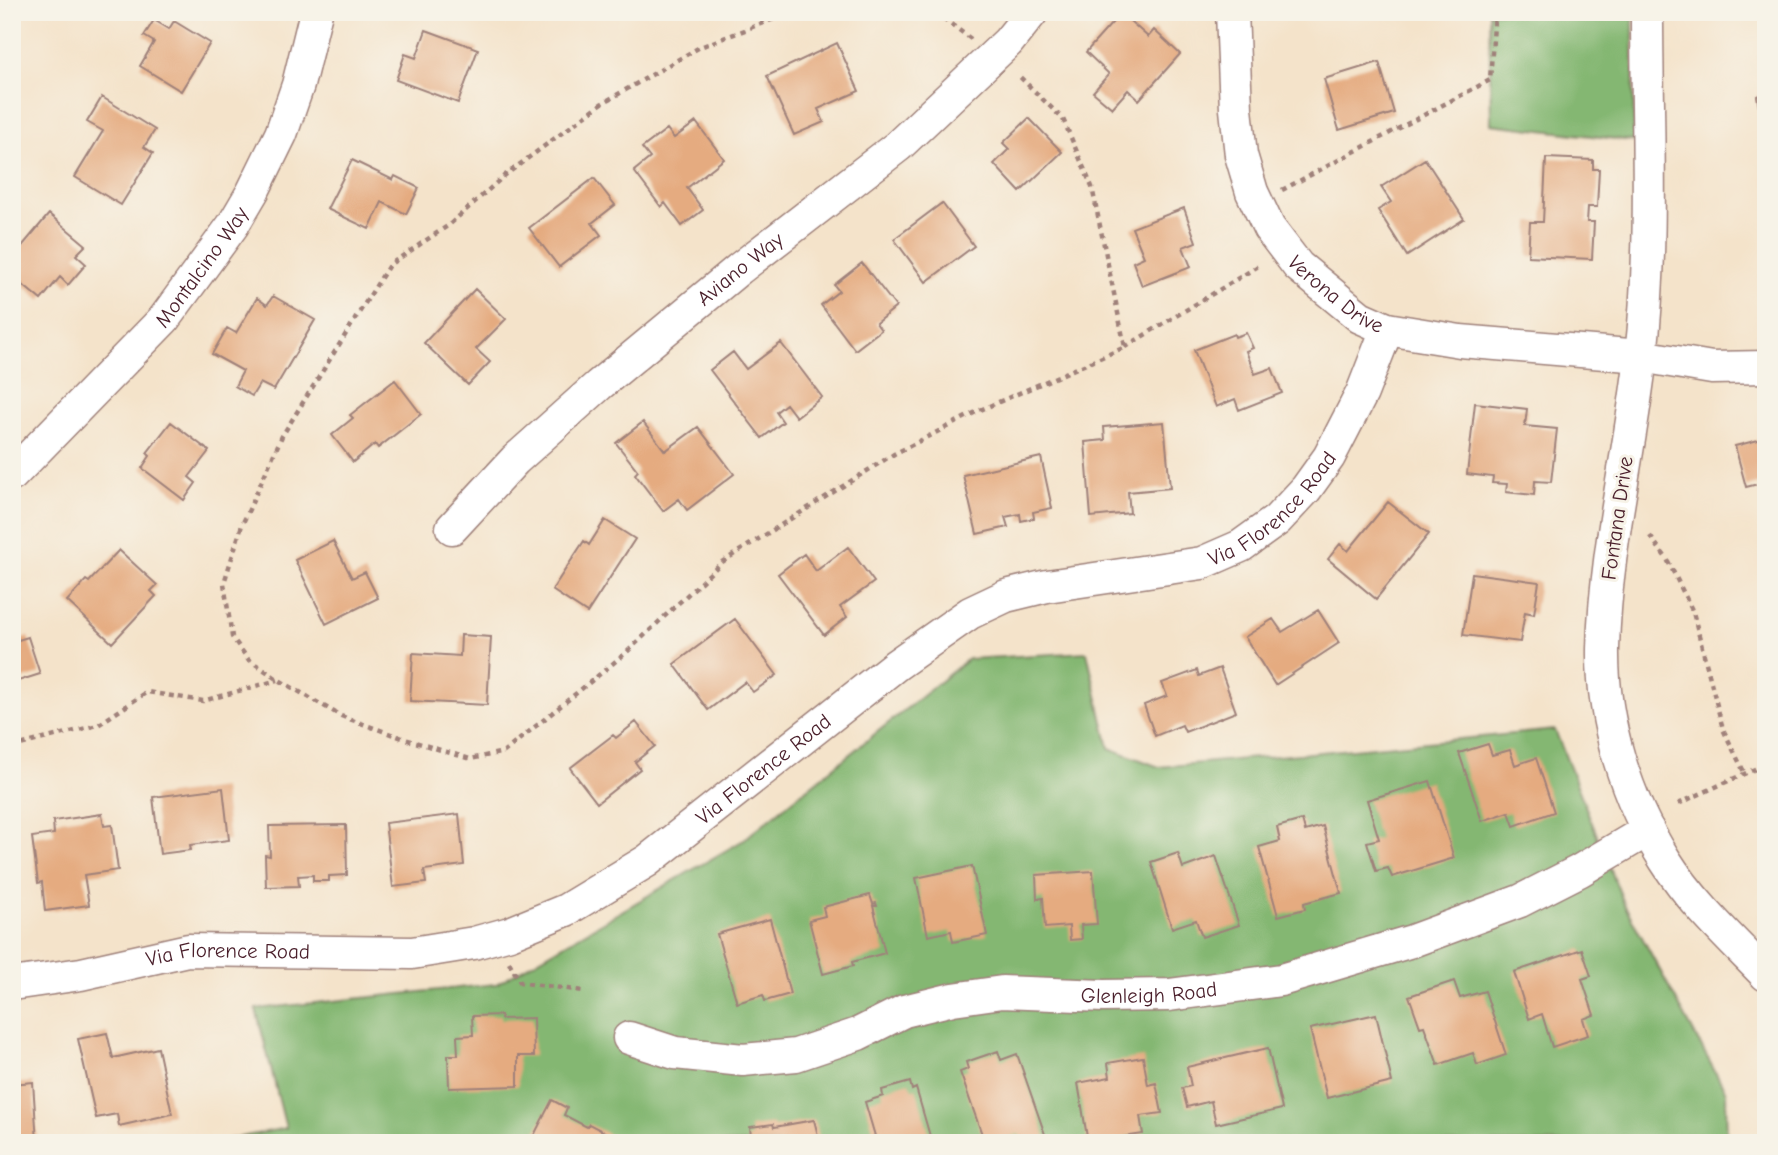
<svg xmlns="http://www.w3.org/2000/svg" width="1778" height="1155" font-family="'Comic Neue',sans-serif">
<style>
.forest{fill:#84b772;stroke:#676b4e;stroke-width:2}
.building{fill:#e5ab80}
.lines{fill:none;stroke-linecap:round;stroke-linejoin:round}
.minor-casing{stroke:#9f817a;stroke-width:35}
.path{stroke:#9f817a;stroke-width:4.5;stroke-dasharray:5 5;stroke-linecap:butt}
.minor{stroke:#fff;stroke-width:32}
.labels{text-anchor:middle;stroke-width:6;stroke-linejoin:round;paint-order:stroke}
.street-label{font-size:21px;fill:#4a1f2b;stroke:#f7f3e8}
</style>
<rect width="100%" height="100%" fill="#f7f3e8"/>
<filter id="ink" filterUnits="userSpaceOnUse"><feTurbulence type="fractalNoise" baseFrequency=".0143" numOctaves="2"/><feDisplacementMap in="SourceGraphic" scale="14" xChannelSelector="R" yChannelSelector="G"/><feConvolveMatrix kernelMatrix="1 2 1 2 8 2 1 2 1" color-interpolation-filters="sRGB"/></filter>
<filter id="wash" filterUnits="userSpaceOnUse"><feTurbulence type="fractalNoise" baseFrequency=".00686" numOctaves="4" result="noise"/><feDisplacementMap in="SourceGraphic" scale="28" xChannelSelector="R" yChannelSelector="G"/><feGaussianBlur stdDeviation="1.57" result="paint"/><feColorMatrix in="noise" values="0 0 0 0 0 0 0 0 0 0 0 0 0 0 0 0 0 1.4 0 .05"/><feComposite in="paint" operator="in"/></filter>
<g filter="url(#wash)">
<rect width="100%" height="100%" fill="#f4e3ca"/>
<path class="forest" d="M1489 12H1633L1634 141 1491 124Z
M1087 652 1109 748 1159 767 1555 730 1625 906 1726 1092 1727 1143H211L286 1128 256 1009 496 984 742 841 968 659Z"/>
<g id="blocks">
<path class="building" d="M1121 13 1148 37 1154 30 1180 54 1139 100 1128 90 1112 108 1093 92 1109 74 1086 52Z
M154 20 169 29 174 21 210 43 181 91 140 66 154 42 144 36Z
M426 30 478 49 458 103 396 80 405 54 416 58Z
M837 43 859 91 818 109 824 122 794 135 767 76Z
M1379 62 1394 113 1339 130 1324 79Z
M1766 94V136H1764L1757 96Z
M102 97 155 130 144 147 153 153 121 205 75 177 103 131 87 122Z
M1029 118 1062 152 1020 192 994 164 1009 149 1003 143Z
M696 122 724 159 687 188 703 210 682 226 665 203 661 207 634 171 650 158 642 148 667 129 674 138Z
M1546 158 1593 160V169H1599L1597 207H1588L1587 222H1594L1592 259 1528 256 1530 222H1543Z
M1425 159 1464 219 1407 256 1378 210 1391 202 1381 187Z
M352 160 393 180 395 176 419 188 406 214 382 202 369 229 327 209Z
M594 178 615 205 592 223 601 235 559 267 529 228Z
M942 203 974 246 926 282 894 239Z
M1184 208 1196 242 1183 247 1191 267 1142 286 1133 262 1144 257 1132 228Z
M49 214 86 245 76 255 86 264 68 285 60 277 41 300 12 276V258Z
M862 263 896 307 876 323 881 330 855 350 821 305 839 291 834 285Z
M475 289 506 319 476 349 490 362 468 385 424 343Z
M273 296 315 320 274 390 260 383 252 396 235 386 243 371 212 354 227 328 236 333 257 298 267 305Z
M1246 333 1253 348 1246 351 1255 374 1272 368 1282 393 1239 410 1235 399 1216 407 1194 350 1234 334 1235 337Z
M781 343 822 397 796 417 786 404 776 412 783 422 762 438 710 370 733 352 746 369Z
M395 380 421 414 378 448 375 444 353 462 332 435 353 418 350 415Z
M1475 403 1527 409 1525 426 1557 429 1551 482 1535 481 1534 495 1506 492 1507 484 1492 483 1493 477 1467 474Z
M171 422 209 451 189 477 196 483 184 500 142 468 150 456 147 453Z
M643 422 665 451 698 427 734 474 687 510 679 499 663 511 635 474 638 471 616 443Z
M1164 422 1170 488 1128 492 1130 513 1091 517 1085 442 1105 440 1104 427Z
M1766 438V482L1746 487 1735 446Z
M1041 457 1052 508 1033 512 1034 518 1021 521 1020 514 1005 517 1008 527 977 534 963 475Z
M1388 502 1429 534 1376 599 1328 559 1340 544 1348 551Z
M605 520 635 539 587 613 552 590 584 541 589 545Z
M333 541 352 578 365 572 378 598 326 624 295 560Z
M848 547 874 582 840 607 847 617 824 635 778 574 804 554 816 571Z
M119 550 157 585 151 591 156 596 112 643 67 601 86 580 89 582Z
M1472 573 1539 582 1534 614 1525 612 1520 642 1463 635Z
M1318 610 1339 643 1275 685 1245 637 1273 619 1282 632Z
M735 619 777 675 753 692 745 682 708 710 674 664Z
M12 633 15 641 28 637 40 674 12 683Z
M461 635 491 637 487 705 410 701 413 653 460 656Z
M1220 668 1236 712 1185 732 1182 725 1155 736 1144 705 1167 696 1162 683 1197 670 1199 676Z
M636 722 655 746 635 762 640 769 597 803 570 768 613 735 616 738Z
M1488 744 1492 755 1510 750 1515 765 1536 758 1554 812 1514 826 1509 812 1482 821 1459 753Z
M1430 781 1454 858 1392 877 1388 868 1376 871 1367 842 1379 839 1367 800Z
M223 788 229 840 190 845 191 850 160 854 153 797Z
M102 814 104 826 112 825 118 870 84 875 89 905 45 911 42 882 38 883 32 837 54 834 53 821Z
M459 814 464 865 424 870 426 883 393 887 385 823Z
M1302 820 1305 831 1323 826 1341 893 1304 903 1305 909 1278 916 1259 847 1280 841 1277 827Z
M346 825 347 875 329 876V881H313V875L298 876 299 886 266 887 265 855 270 856 269 826Z
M1178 853 1183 868 1216 856 1239 925 1202 937 1196 920 1172 928 1151 862Z
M972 866 987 935 953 942 951 931 928 936 916 878Z
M1093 871 1097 924 1081 925 1082 939 1070 940 1069 926 1045 928 1043 898 1037 899 1036 875Z
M870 895 873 904 876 903 877 906H873L885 953 852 962 853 966 823 974 809 920 825 916 823 907Z
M770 919 790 994 765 1001 763 995 737 1003 717 934Z
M1582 949 1591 976 1582 979 1594 1015 1583 1019 1588 1035 1552 1047 1542 1014 1529 1019 1514 972Z
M1454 981 1460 998 1485 991 1506 1055 1477 1065 1473 1053 1438 1065 1424 1026 1420 1027 1409 996Z
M1376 1014 1392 1082 1327 1098 1310 1029Z
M501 1015V1019L533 1018 534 1056H518V1086L449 1088 448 1055H458L457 1036 473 1035 472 1016Z
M107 1033 113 1058 158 1048 172 1114 119 1126 117 1114 96 1118 78 1039Z
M1268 1048 1282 1109 1216 1124 1211 1101 1187 1107 1182 1088 1191 1086 1187 1067Z
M998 1051 1001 1060 1017 1054 1048 1143H1024L1019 1134 993 1143H985L960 1072 968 1069 966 1062Z
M1143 1057 1148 1085 1156 1083 1162 1113 1140 1116 1143 1134 1123 1137 1124 1143H1088L1078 1083 1110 1077 1108 1063Z
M33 1082 37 1142 12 1143V1084Z
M910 1082 912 1090 916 1088 932 1143H854L875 1136 865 1102 883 1096 882 1090Z
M552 1100 567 1108 564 1115 587 1127 589 1124 614 1137 611 1143H530Z
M814 1120 820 1143H748L747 1138 751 1137 750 1127 773 1124 774 1127Z"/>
</g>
</g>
<g filter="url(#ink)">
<use href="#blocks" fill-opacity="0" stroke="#9f817a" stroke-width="2"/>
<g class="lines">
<defs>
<g id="minor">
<path id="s1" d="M1232 12 1236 109 1241 155 1252 192 1269 228 1298 266 1360 317 1387 329 1460 341 1641 356 1712 368 1766 367"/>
<path d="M1647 12C1647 126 1654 242 1641 356 1630 454 1605 550 1603 649 1602 721 1626 799 1665 860 1692 903 1730 938 1766 975"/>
<path id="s2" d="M12 475 164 319 233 225 253 191 281 134 298 85 316 12"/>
<path id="s3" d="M452 528 515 460 599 385 739 269 898 146 1008 42 1032 12"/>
<path id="s4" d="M12 984 81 974 188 950 412 953 474 943 510 933 566 910 647 861 896 665 970 613 1006 596 1047 586 1202 563 1241 546 1277 520 1306 489 1329 457 1362 393 1387 329"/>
<path id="s5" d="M629 1038 675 1053 743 1060 796 1055 858 1034 904 1011 953 999 1002 992 1104 996 1169 995 1281 980 1412 941 1520 901 1579 871 1648 830"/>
</g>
</defs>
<use href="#minor" class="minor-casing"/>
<path class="path" d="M792 12 700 47 601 104 504 176 449 225 389 265 282 436 242 525 224 583 232 637 248 659 279 680 341 716 405 739 470 759 504 752 627 652 722 562 894 454 978 411 1125 347 1092 187 1063 119 1017 74
M935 12 971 39
M1282 190 1490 80 1495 12
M1125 347 1260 265
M1650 536 1667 559 1693 612 1723 729 1745 774
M12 747 98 725 147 692 203 701 278 680
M1678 804 1766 764
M509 962 520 982 525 983 583 991"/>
<use href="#minor" class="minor"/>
</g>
</g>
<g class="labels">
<g class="street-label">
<text dy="7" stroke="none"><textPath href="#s2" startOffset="282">Montalcino Way</textPath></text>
<text dy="7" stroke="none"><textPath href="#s3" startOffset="388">Aviano Way</textPath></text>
<text dy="7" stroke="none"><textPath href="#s1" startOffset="317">Verona Drive</textPath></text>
<text dy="7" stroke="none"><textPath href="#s4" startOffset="1395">Via Florence Road</textPath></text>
<text transform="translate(1617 518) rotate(-82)" y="7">Fontana Drive</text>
<text dy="7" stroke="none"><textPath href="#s4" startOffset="807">Via Florence Road</textPath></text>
<text dy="7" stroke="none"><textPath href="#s4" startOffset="219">Via Florence Road</textPath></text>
<text dy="7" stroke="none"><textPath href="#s5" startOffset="534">Glenleigh Road</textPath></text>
</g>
</g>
<rect width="1778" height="1155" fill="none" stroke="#f7f3e8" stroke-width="42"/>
</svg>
